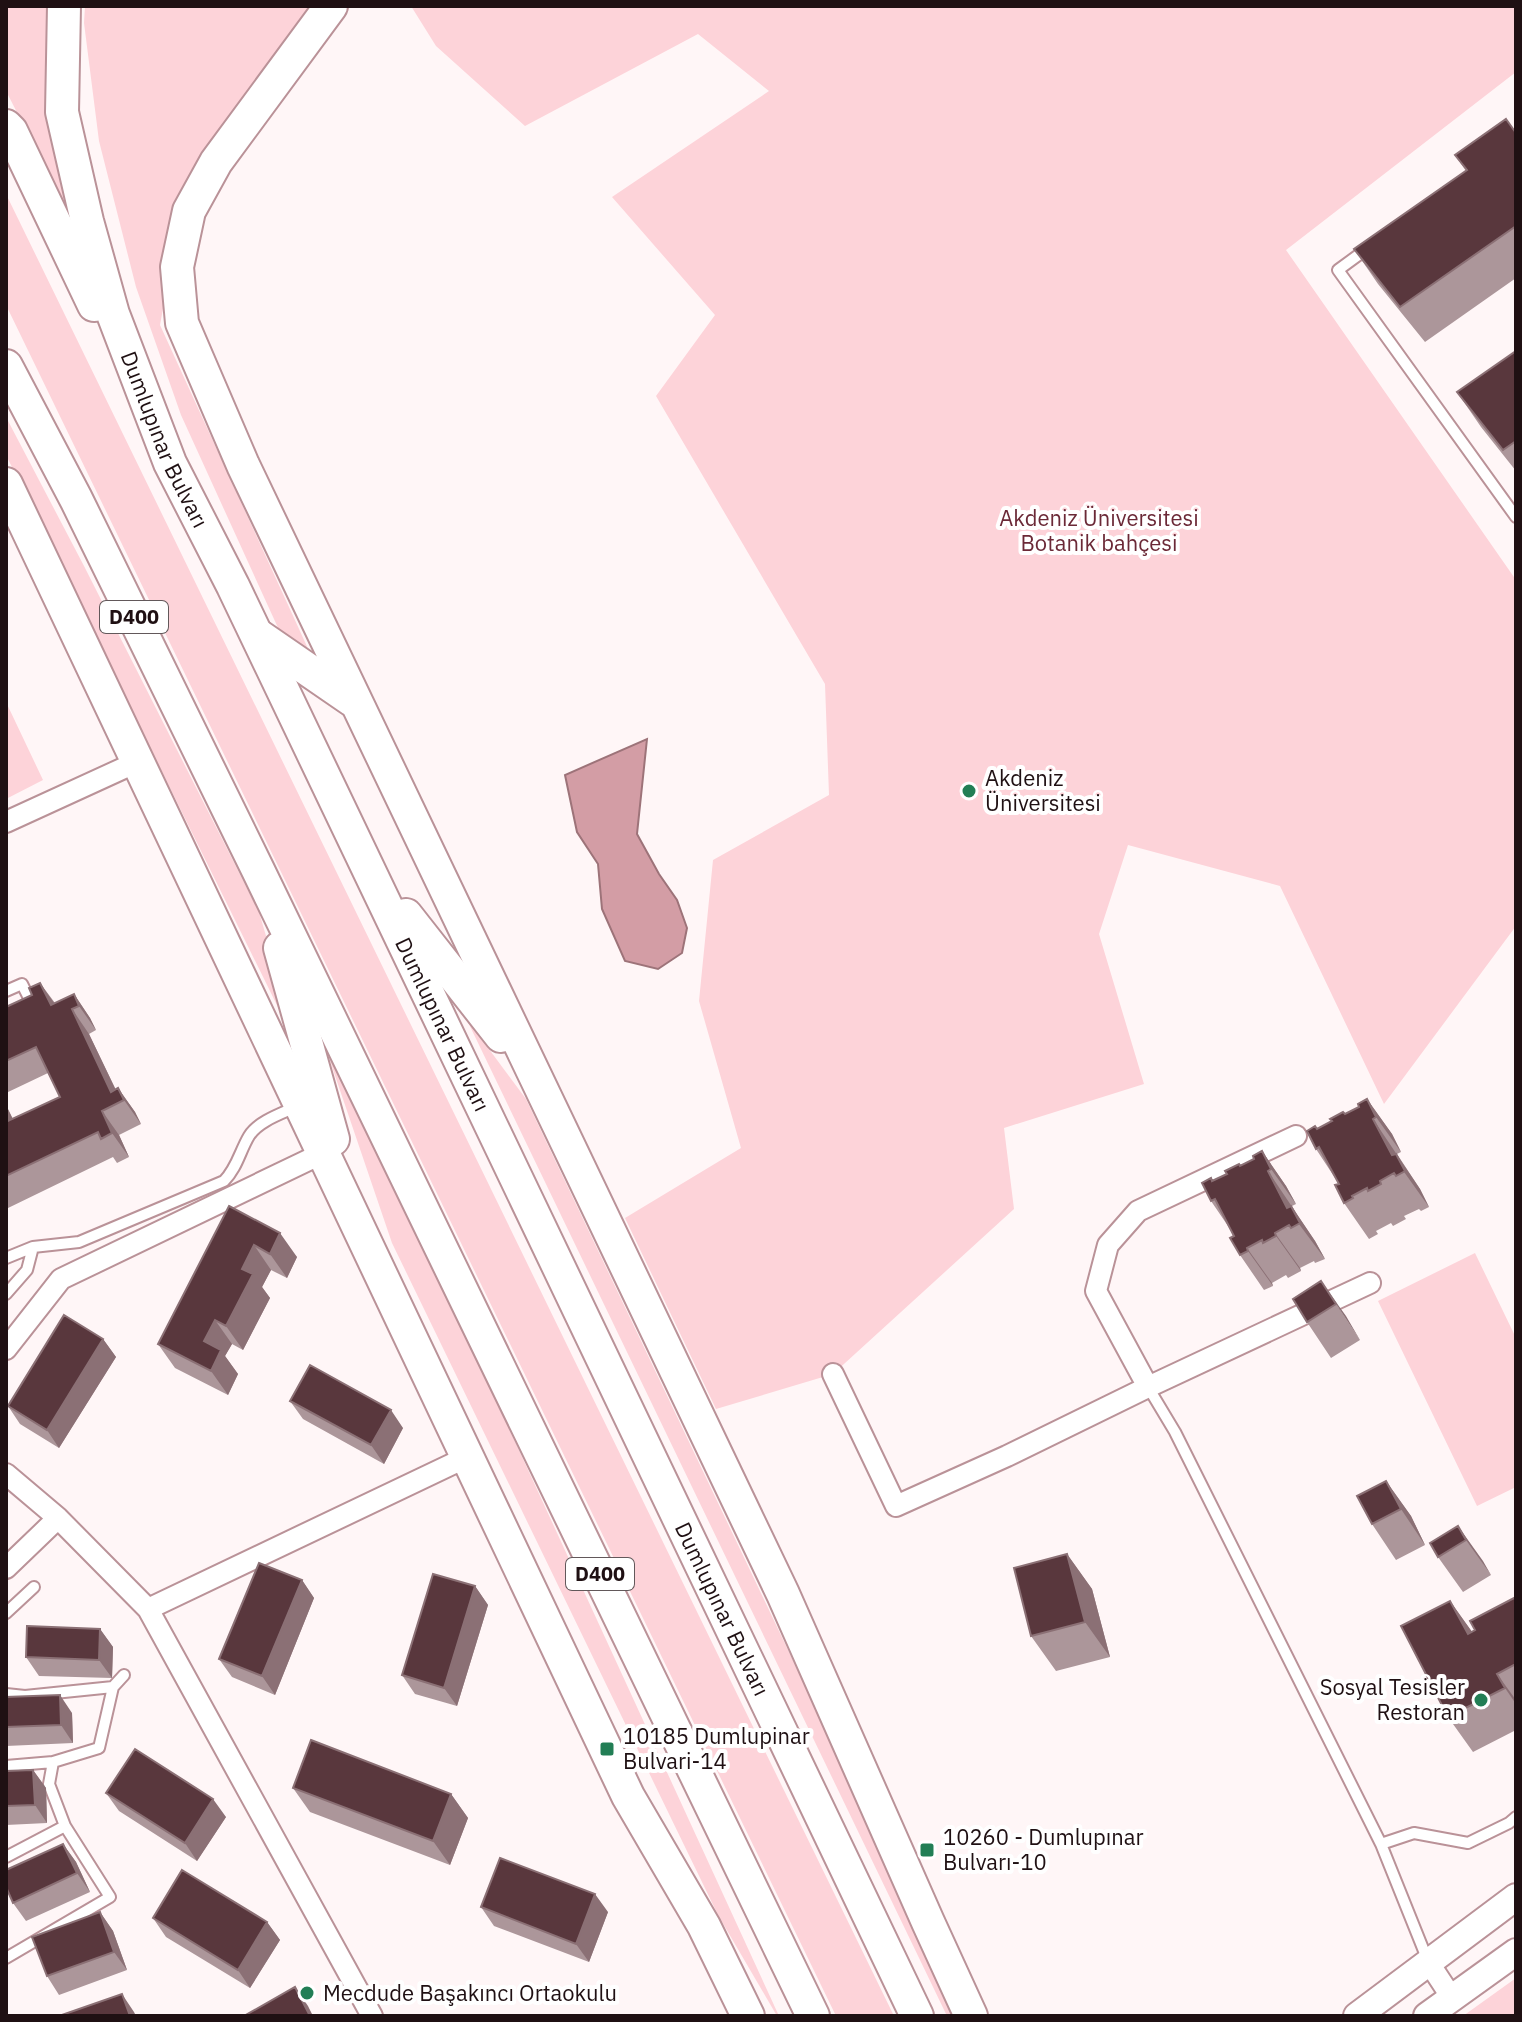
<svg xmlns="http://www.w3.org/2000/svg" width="1522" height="2022" font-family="'IBM Plex Sans',sans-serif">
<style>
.green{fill:#fdd3d9}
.water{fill:#d39da5;stroke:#9d7379;stroke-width:2}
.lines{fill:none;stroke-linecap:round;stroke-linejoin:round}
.service-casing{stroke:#ba9298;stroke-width:14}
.minor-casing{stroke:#ba9298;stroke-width:24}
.tertiary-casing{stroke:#ba9298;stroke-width:30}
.primary-casing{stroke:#ba9298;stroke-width:36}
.service{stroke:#fff;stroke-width:10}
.minor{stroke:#fff;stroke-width:20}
.tertiary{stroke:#fff;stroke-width:26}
.primary{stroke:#fff;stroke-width:32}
.wall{fill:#ac969a}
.shaded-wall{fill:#8b7075}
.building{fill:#59373d;stroke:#8b7075;stroke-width:2}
.poi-dot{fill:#227e55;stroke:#fff;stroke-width:3}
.labels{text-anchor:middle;stroke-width:8;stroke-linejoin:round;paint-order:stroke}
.shield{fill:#fff;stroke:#62585a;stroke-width:2}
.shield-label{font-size:20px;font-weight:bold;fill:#1f1013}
.street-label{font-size:22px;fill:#1f1013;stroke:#fff}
.park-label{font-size:22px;fill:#6b2937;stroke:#fff}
.poi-label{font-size:22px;fill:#1f1013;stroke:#fff;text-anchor:start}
</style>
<rect width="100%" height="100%" fill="#fff6f7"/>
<path class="green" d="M6 6H53L81 237 6 91Z
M85 6H315L234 111 186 183 160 325 310 653 279 630 181 415 136 287 99 141 84 23Z
M411 6H1516V72L1286 250 1516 580V926L1384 1104 1280 886 1128 845 1099 934 1144 1084 1004 1128 1014 1209 833 1374 716 1409 625 1218 741 1148 699 1001 713 860 829 795 825 684 656 396 715 315 612 197 769 91 698 34 525 126 436 46Z
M6 194 894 2016H836L6 305Z
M6 417 84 566 259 912 300 1052 6 455Z
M6 702 43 780 6 799Z
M312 1008 444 1287 779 2016H777L718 1915 392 1243Z
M466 1018 526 1099 962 2016H947Z
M1475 1253 1516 1338V1487L1477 1506 1378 1301Z
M1516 1978V2016H1463Z"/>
<path class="water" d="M647 739 637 834 659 874 677 900 687 928 682 953 658 969 625 961 602 909 598 864 577 832 565 775Z"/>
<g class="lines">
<defs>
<path id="service" d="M1368 248 1338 270 1516 517
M6 991 22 984 34 1008H33
M6 1258 33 1247 79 1242 224 1181C237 1168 240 1151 249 1136 258 1121 283 1113 298 1106
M6 1294 27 1270 33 1247
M1148 1387 1175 1432 1381 1844 1428 1961
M6 1613 34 1587
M6 1694 25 1696 113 1687
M6 1766 53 1762
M1381 1844 1414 1833 1468 1843 1509 1823 1516 1817
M6 1857 65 1826
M6 1958 110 1897 65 1826 49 1784 53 1762 99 1748 113 1687 124 1675"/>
<path id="minor" d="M6 822 137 762
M6 1349 61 1279 323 1153
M833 1374 896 1506 1007 1456 1148 1387 1370 1283
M1148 1387 1096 1291 1108 1245 1138 1211 1296 1136
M6 1474 58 1518 148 1609 372 2016
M6 1568 58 1518
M148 1609 467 1457
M1429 1963 1452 1998"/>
<path id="tertiary" d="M1357 2016 1516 1897
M1427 2016 1516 1952"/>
<g id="primary">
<path id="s1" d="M64 6 62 112 87 221 113 314 170 463 233 586 917 2016"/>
<path d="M331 6 216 162 189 211 177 267 182 323 243 465 783 1594 928 1922 971 2016"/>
<path d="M6 126 11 131 94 305"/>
<path d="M6 366 76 499 258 870 813 2016"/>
<path d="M6 484 628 1796 704 1926 748 2016"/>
<path d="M259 636 352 700"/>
<path d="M406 915 501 1036"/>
<path d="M280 948 333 1139"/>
</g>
</defs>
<use href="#service" class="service-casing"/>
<use href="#minor" class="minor-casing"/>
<use href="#tertiary" class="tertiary-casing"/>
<use href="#primary" class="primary-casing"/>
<use href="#service" class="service"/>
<use href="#minor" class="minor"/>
<use href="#tertiary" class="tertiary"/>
<use href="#primary" class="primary"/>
</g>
<path class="wall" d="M1516 133V278L1425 342 1378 284 1354 249 1466 171 1455 155Z
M1516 351V471L1481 427 1457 392Z
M40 983 55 1003 74 994 90 1018 96 1030 89 1034 116 1090 118 1088 135 1112 141 1124 119 1135 129 1157 117 1163 113 1157 6 1209V1105L13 1119 60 1097 48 1073 6 1093V1007L32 995Z
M1367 1099 1392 1134 1401 1152 1397 1154 1420 1189 1429 1207 1421 1211 1419 1209 1404 1216 1406 1219 1393 1226 1391 1223 1376 1231 1378 1234 1369 1239 1344 1203 1339 1184 1316 1149 1317 1129 1359 1107Z
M1262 1151 1286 1186 1296 1204 1292 1206 1298 1216 1315 1241 1325 1259 1315 1263 1314 1261 1300 1268 1301 1271 1288 1278 1286 1275 1272 1283 1273 1286 1264 1290 1240 1255 1234 1236 1228 1226 1211 1201 1213 1181 1254 1159Z
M229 1206 297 1257 287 1278 271 1270 262 1287 270 1298 243 1350 232 1344 225 1356 238 1374 228 1395 175 1368 158 1344Z
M1321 1281 1360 1340 1331 1358 1307 1322Z
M103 1339 116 1357 59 1448 20 1424 8 1406Z
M290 1401 403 1428 384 1464 303 1419Z
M1386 1481 1411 1516 1425 1545 1396 1560 1372 1524Z
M1458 1526 1491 1575 1463 1592 1438 1557Z
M1067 1554 1092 1589 1110 1657 1056 1671 1031 1636Z
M302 1580 314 1598 275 1695 232 1677 219 1659Z
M475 1586 488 1605 457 1706 415 1694 402 1675Z
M1516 1597V1730L1473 1752 1448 1717 1450 1601 1472 1632Z
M100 1629 113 1647 112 1678 39 1676 26 1657Z
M6 1697 72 1713 73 1743 6 1746Z
M33 1770 46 1788 47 1823 6 1825V1771Z
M293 1788 451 1794 468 1818 450 1865 310 1812Z
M106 1793 226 1817 197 1861 119 1811Z
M63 1844 76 1862 90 1892 26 1921 13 1903Z
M481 1907 608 1912 589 1962 494 1926Z
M100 1912 113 1931 127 1970 59 1995 47 1976Z
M153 1918 267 1922 280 1940 250 1988 166 1937Z"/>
<path class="shaded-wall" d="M40 983 57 1007 51 1005Z
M74 994 90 1018 96 1030 79 1006Z
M72 1009 89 1034 121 1101 111 1092Z
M118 1088 135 1112 141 1124 124 1100Z
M1367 1099 1392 1134 1401 1152 1376 1117Z
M6 1105 25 1145 6 1116Z
M102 1111 119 1135 129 1157 112 1133Z
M1373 1119 1420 1189 1429 1207 1392 1155Z
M1262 1151 1286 1186 1296 1204 1271 1169Z
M1268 1171 1315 1241 1325 1259 1287 1208Z
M280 1233 297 1257 287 1278 270 1254Z
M1275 1233 1300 1268 1301 1271 1276 1236Z
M254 1245 271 1270 262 1287 270 1298 243 1350 226 1326 242 1269Z
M1247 1248 1272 1283 1273 1286 1248 1251Z
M1321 1281 1346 1316 1360 1340 1336 1304Z
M215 1320 232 1344 225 1356 238 1374 228 1395 211 1371 204 1341Z
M103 1339 116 1357 59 1448 47 1430Z
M391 1410 403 1428 384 1464 371 1445Z
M1386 1481 1411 1516 1425 1545 1401 1509Z
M1458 1526 1483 1561 1491 1575 1466 1540Z
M1067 1554 1092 1589 1110 1657 1085 1622Z
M302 1580 314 1598 275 1695 262 1676Z
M475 1586 488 1605 457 1706 444 1688Z
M1450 1601 1475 1636 1468 1634Z
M100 1629 113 1647 112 1678 99 1660Z
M1497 1674 1516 1700V1704L1505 1688Z
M60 1695 72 1713 73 1743 61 1725Z
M33 1770 46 1788 47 1823 35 1805Z
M451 1794 468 1818 450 1865 433 1841Z
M213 1799 226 1817 197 1861 185 1843Z
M63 1844 76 1862 90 1892 77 1873Z
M595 1894 608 1912 589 1962 576 1944Z
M100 1912 113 1931 127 1970 114 1952Z
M267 1922 280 1940 250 1988 238 1970Z
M295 1987 308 2006 313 2016H310Z
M122 1994 134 2012 136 2016H130Z"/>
<path class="building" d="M1506 119 1516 133V226L1400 307 1354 249 1467 170 1455 155Z
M1516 351V441L1503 450 1457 392Z
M40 983 51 1005 74 994 79 1006 72 1009 111 1092 118 1088 124 1100 102 1111 112 1133 101 1139 98 1132 6 1176V1116L8 1121 60 1097 36 1047 6 1061V1007L32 995 29 988Z
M1367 1099 1376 1117 1373 1119 1392 1155 1396 1154 1405 1171 1396 1176 1394 1173 1380 1181 1381 1184 1368 1191 1367 1188 1352 1196 1353 1198 1344 1203 1335 1185 1339 1184 1319 1147 1316 1149 1307 1131 1315 1126 1317 1129 1332 1121 1330 1119 1343 1112 1345 1114 1359 1107 1358 1104Z
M1262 1151 1271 1169 1268 1171 1287 1208 1291 1206 1300 1223 1291 1228 1289 1225 1275 1233 1276 1236 1263 1243 1262 1240 1247 1248 1248 1251 1240 1255 1230 1238 1234 1236 1215 1199 1211 1201 1202 1183 1211 1178 1212 1181 1227 1174 1225 1171 1239 1164 1240 1166 1254 1159 1253 1156Z
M229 1206 280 1233 270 1254 254 1245 242 1269 253 1274 226 1326 215 1320 204 1341 221 1350 211 1371 158 1344Z
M1321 1281 1336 1304 1307 1322 1293 1299Z
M64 1315 103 1339 47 1430 8 1406Z
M310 1365 391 1410 371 1445 290 1401Z
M1386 1481 1401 1509 1372 1524 1357 1496Z
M1458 1526 1466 1540 1438 1557 1430 1543Z
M1067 1554 1085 1622 1031 1636 1014 1568Z
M259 1563 302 1580 262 1676 219 1659Z
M433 1574 475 1586 444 1688 402 1675Z
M1516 1597V1664L1497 1674 1505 1688 1448 1717 1401 1626 1450 1601 1468 1634 1475 1630 1470 1621Z
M27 1626 100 1629 99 1660 26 1657Z
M60 1695 61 1725 6 1727V1697Z
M311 1740 451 1794 433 1841 293 1788Z
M135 1749 213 1799 185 1843 106 1793Z
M33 1770 35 1805 6 1806V1771Z
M63 1844 77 1873 13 1903 6 1887V1870Z
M500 1858 595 1894 576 1944 481 1907Z
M182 1870 267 1922 238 1970 153 1918Z
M100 1912 114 1952 47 1976 32 1937Z
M295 1987 310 2016H244Z
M122 1994 130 2016H59Z"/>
<g class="poi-dot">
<circle cx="969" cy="791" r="8"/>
<circle cx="1481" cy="1700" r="8"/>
<rect x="599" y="1741" width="16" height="16" rx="4"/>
<rect x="919" y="1842" width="16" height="16" rx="4"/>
<circle cx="307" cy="1993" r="8"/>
</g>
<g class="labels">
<g class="shield">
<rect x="100" y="601" width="68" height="32" rx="6"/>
<rect x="566" y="1558" width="68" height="32" rx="6"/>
</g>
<g class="shield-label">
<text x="134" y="624">D400</text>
<text x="600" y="1581">D400</text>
</g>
<g class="street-label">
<text dy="8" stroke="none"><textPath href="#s1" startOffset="450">Dumlupınar Bulvarı</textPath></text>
<text dy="8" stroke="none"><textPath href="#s1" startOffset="1098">Dumlupınar Bulvarı</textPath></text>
<text dy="8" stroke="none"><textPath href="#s1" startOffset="1746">Dumlupınar Bulvarı</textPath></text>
</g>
<g class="park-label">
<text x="1099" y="526">Akdeniz Üniversitesi<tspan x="1099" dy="25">Botanik bahçesi</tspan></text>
</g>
<g class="poi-label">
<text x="985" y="786">Akdeniz<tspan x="985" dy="25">Üniversitesi</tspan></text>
<text x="1465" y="1695" text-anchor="end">Sosyal Tesisler<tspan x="1465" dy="25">Restoran</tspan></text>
<text x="623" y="1744">10185 Dumlupinar<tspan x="623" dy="25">Bulvari-14</tspan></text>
<text x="943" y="1845">10260 - Dumlupınar<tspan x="943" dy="25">Bulvarı-10</tspan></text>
<text x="323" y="2001">Mecdude Başakıncı Ortaokulu</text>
</g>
</g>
<rect width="1522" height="2022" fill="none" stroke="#1f1013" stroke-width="16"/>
</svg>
